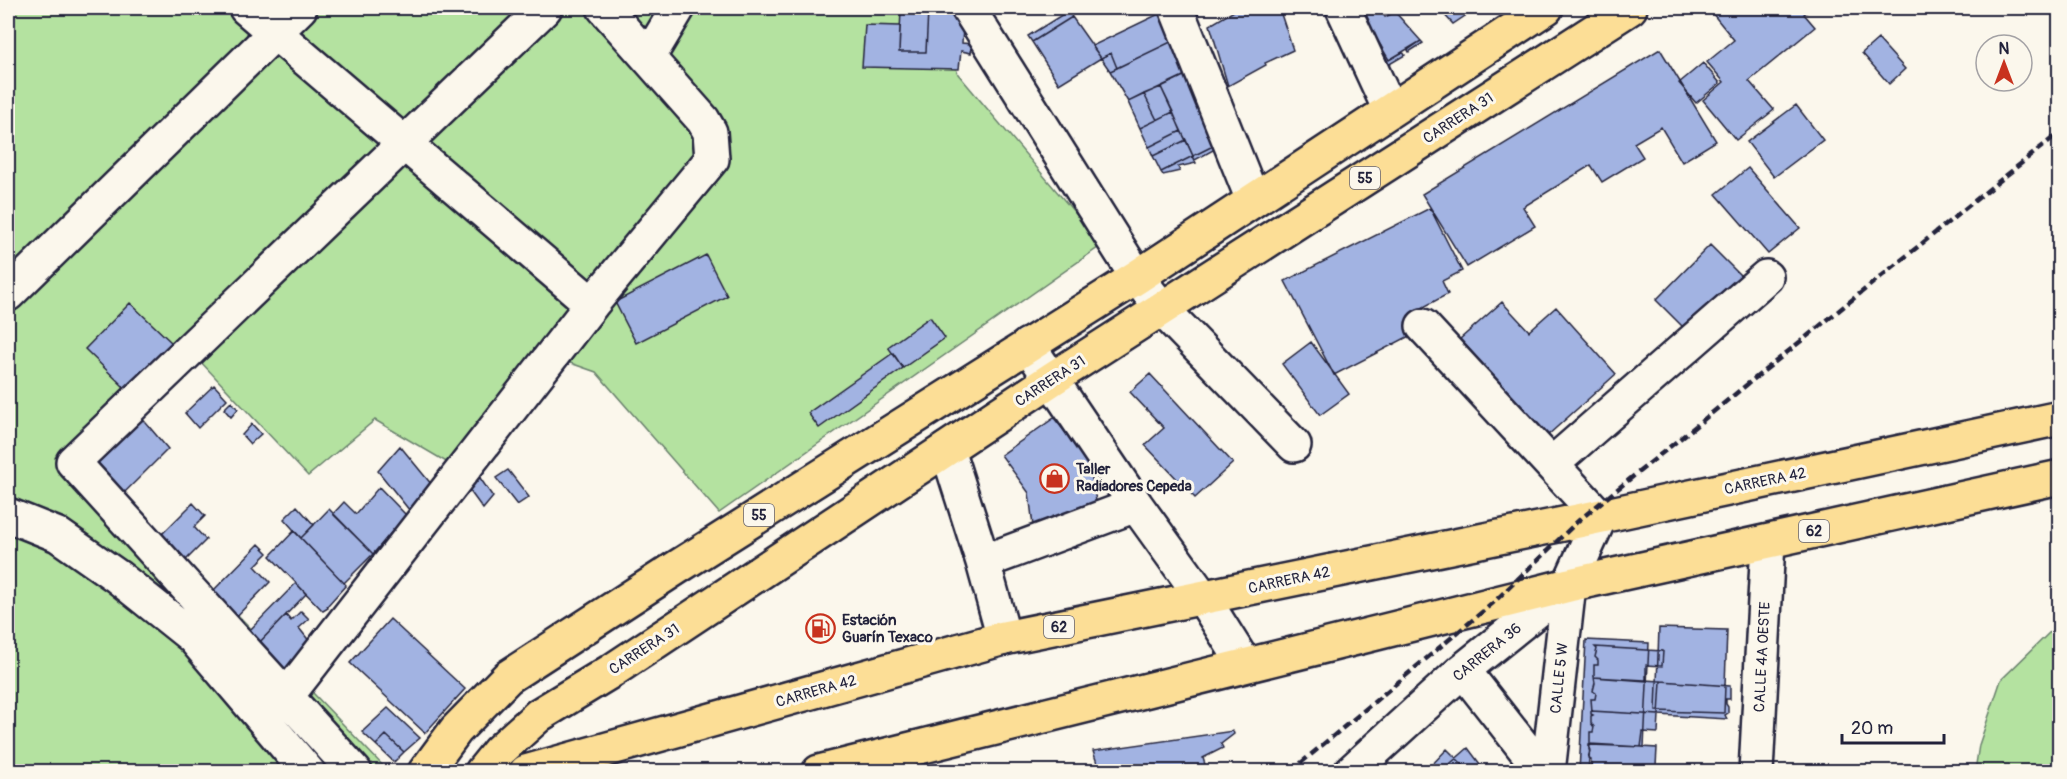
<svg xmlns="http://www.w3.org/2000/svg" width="2067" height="779" font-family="Pangolin,sans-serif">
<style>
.green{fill:#b4e2a0;stroke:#6b826e;stroke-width:1.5}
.building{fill:#a2b3e2;stroke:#22223b;stroke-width:1.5}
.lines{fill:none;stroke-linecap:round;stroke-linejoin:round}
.minor-casing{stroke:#22223b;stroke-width:38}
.highway-casing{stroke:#22223b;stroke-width:38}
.minor{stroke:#fbf7ec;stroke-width:33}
.highway{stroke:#fcde96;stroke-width:33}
.rail{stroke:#22223b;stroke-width:4.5;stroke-dasharray:9 4.5;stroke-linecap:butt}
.labels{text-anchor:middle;stroke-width:6;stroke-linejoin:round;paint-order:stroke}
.shield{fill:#fbf7ec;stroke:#636270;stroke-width:1.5}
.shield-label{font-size:14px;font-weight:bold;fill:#22223b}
.street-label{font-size:15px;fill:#22223b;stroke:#fbf7ec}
.poi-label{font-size:15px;font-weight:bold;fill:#22223b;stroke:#fbf7ec;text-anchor:start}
</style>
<rect width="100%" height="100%" fill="#fbf7ec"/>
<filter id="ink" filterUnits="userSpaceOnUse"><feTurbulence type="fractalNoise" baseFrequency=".0167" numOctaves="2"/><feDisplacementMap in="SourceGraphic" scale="12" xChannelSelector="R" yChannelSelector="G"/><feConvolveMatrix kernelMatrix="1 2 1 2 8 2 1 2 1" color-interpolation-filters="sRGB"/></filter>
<g filter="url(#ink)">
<path class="green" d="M8 8H934L958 74 1102 245 719 513 596 372 553 357 460 470 375 420 308 476 199 360 87 458 388 771H8Z
M2059 629V771H1975L1979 745 2001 680 2049 633Z"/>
<path class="building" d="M1239 8H1279L1293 50 1265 63 1266 65 1228 86 1210 25Z
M1368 8H1379L1385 17 1395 12 1421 41 1389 60 1361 12Z
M1438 8H1477L1453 24Z
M1708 8H1812L1804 14 1815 27 1749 81 1774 110 1736 140 1703 100 1724 82 1707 62 1734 40Z
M901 11H928L926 52H899Z
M928 11 964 12 962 43 972 44 971 53 961 51 959 69 862 67 865 25 900 26 899 52H926Z
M1068 11 1072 17 1032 42 1028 36Z
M1165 11 1177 39 1117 68 1111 53 1101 58 1092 46Z
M1072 17 1101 58 1059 84 1032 42Z
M1177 39 1194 71 1128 102 1110 71Z
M1878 39 1905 69 1889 84 1862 53Z
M1421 41 1423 43 1409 52 1408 50Z
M1381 46 1389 60 1403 52 1405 55 1388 65 1378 47Z
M1660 49 1716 141 1682 162 1661 127 1634 143 1643 157 1602 182 1591 165 1523 207 1535 226 1467 267 1422 194Z
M1111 53 1117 68 1110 71 1101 58Z
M1703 63 1720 83 1696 103 1679 83Z
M1194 71 1225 140 1193 156 1161 87Z
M1161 87 1173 112 1157 120 1144 94Z
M1144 94 1157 120 1140 128 1128 102Z
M1796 105 1823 140 1774 177 1747 142Z
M1173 112 1181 131 1149 147 1140 128Z
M1181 131 1186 140 1153 156 1149 147Z
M1186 140 1193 156 1161 172 1153 156Z
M1225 140 1226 143 1195 160 1193 156Z
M1193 156 1196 163 1178 167 1180 171 1163 175 1161 172Z
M1748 168 1800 228 1768 254 1716 194Z
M1430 208 1462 271 1442 281 1448 294 1418 310 1427 327 1334 375 1285 281Z
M1710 245 1743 278 1688 332 1656 300Z
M706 255 727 296 636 343 615 302Z
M1502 302 1529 331 1556 307 1616 374 1547 436 1460 339Z
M130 303 172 343 127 390 85 349Z
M930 317 945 338 903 368 888 347Z
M1311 342 1349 394 1320 415 1282 364Z
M893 353 903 368 819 428 808 413Z
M1150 374 1233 463 1195 498 1145 445 1164 428 1130 392Z
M214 385 227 399 198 428 185 413Z
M231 402 238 409 231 417 224 409Z
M140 416 168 449 113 504 86 471Z
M1054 418 1089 462 1098 512 1033 526 1029 493 1001 455Z
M252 424 261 434 250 444 242 435Z
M400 446 432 485 410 511 378 471Z
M508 470 529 497 517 505 496 478Z
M478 475 493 497 483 509 467 487Z
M379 487 406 515 373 554 333 514 344 502 356 514Z
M193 503 205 516 194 527 206 540 180 566 153 543Z
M297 506 314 525 301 538 284 519Z
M329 509 373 554 344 583 301 538Z
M294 531 346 585 327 606 328 608 323 611 270 556Z
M259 544 268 553 255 566 270 582 233 620 209 595Z
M296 583 306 594 255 647 246 634Z
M301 611 309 619 299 628 314 647 279 679 255 647 286 615 291 621Z
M390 619 465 689 425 733 350 663Z
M1659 628 1727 630 1724 713 1656 711Z
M1586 640 1649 643 1644 747 1590 745 1588 772H1579Z
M1595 647 1663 651 1662 666 1646 665V681L1594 677V665H1598V660L1595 657 1597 649Z
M1594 677 1661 681 1659 715 1592 711 1591 699H1595L1596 693 1593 691 1595 683Z
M1661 681 1730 686V699H1726V704L1728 707V713L1725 715 1727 719 1659 715Z
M388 708 420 738 404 752 386 735 376 745 362 732Z
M1591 711 1659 715 1658 733 1643 732 1641 747 1590 744V732H1593L1594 727 1591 723V716L1593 715 1591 714Z
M1233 731 1234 734 1221 744 1223 748 1203 758 1206 768 1193 772H1100L1093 751Z
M386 735 404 752 394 762 376 745Z
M1589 744 1657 748 1656 766 1641 765 1640 772H1587V767H1591V760L1588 758 1590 751 1589 750Z
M1468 748 1486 772H1444L1443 770Z
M1447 749 1470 772H1425Z
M1441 766 1444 772H1429L1435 768 1437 770Z"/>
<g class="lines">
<defs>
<path id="minor" d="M246 8 592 304
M968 8 1137 277 1162 309 1294 445
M1176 8 1253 200
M1343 8 1390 110
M648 58 678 8
M8 294 300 8
M1028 345 1136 505 1203 598 1245 665
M947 449 983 562 1004 638
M1552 464 1766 277
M8 515 58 535 118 577 193 637 308 772
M983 562 1136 505
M1463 670 1543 772
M286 697 592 304 712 159 710 132 703 120 604 8
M355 772 73 462 545 8
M1351 772 1463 670 1569 585 1600 517 1423 326
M1548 772 1569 585
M1756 772 1768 542"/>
<path id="highway" d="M425 772 456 730 508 677 676 568 1137 277 1546 8
M482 772 499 751 539 715 613 670 1052 379 1630 8
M526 772 1004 638 1578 521 2060 418
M819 772 1569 585 2060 477"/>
</defs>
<use href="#minor" class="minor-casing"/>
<use href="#highway" class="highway-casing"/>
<use href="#minor" class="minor"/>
<use href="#highway" class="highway"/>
<path class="rail" d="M1290 772 1493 603 1578 521 2060 132"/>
</g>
</g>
<defs>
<symbol id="shop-ring" viewBox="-11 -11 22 22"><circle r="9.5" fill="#fbf7ec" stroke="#c8321e" stroke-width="1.5"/><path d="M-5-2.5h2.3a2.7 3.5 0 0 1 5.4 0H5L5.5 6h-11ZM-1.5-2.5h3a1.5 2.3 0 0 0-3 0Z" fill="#c8321e"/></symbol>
<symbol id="fuel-ring" viewBox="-11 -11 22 22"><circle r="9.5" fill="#fbf7ec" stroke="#c8321e" stroke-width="1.5"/><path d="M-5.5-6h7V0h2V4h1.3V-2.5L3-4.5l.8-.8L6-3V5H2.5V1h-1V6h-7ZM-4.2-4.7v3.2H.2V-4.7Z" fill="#c8321e"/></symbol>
</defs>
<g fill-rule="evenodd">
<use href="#shop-ring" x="1038" y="462" width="33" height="33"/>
<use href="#fuel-ring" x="804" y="612" width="33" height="33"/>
</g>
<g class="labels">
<g class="shield">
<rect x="1350" y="167" width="30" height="22" rx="4.5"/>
<rect x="744" y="504" width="30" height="22" rx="4.5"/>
<rect x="1799" y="520" width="30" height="22" rx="4.5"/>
<rect x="1044" y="616" width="30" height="22" rx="4.5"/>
</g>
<g class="shield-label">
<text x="1365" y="183">55</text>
<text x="759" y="520">55</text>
<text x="1814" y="536">62</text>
<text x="1059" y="632">62</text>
</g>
<g class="street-label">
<text transform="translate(1458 118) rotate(-33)" y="5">CARRERA 31</text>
<text transform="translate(1050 381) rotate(-33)" y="5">CARRERA 31</text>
<text transform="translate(1765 481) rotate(-12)" y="5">CARRERA 42</text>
<text transform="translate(1289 580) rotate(-12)" y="5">CARRERA 42</text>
<text transform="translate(644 649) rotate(-33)" y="5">CARRERA 31</text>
<text transform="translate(1487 652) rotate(-39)" y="5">CARRERA 36</text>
<text transform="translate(1762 657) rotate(-87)" y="5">CALLE 4A OESTE</text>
<text transform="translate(1559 678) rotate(-84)" y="5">CALLE 5 W</text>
<text transform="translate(816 691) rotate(-16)" y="5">CARRERA 42</text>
</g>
<g class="poi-label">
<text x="1076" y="474">Taller<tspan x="1076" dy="17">Radiadores Cepeda</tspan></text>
<text x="842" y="625">Estación<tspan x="842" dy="17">Guarín Texaco</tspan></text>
</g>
</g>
<rect width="2067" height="779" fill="none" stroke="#fbf7ec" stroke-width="30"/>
<rect x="15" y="15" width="2037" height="749" fill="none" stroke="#22223b" stroke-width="2" filter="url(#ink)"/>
<g transform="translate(2004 63)"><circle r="28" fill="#fbf7ec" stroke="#a4a2a5" stroke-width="1.5"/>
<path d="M0-4.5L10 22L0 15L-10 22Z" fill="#c8321e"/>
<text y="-9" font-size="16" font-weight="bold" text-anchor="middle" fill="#22223b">N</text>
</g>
<path d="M1842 734v9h102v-9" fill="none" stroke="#22223b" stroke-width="3"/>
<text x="1851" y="734" font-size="18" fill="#22223b" stroke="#fbf7ec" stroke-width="4.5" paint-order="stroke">20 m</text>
</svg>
